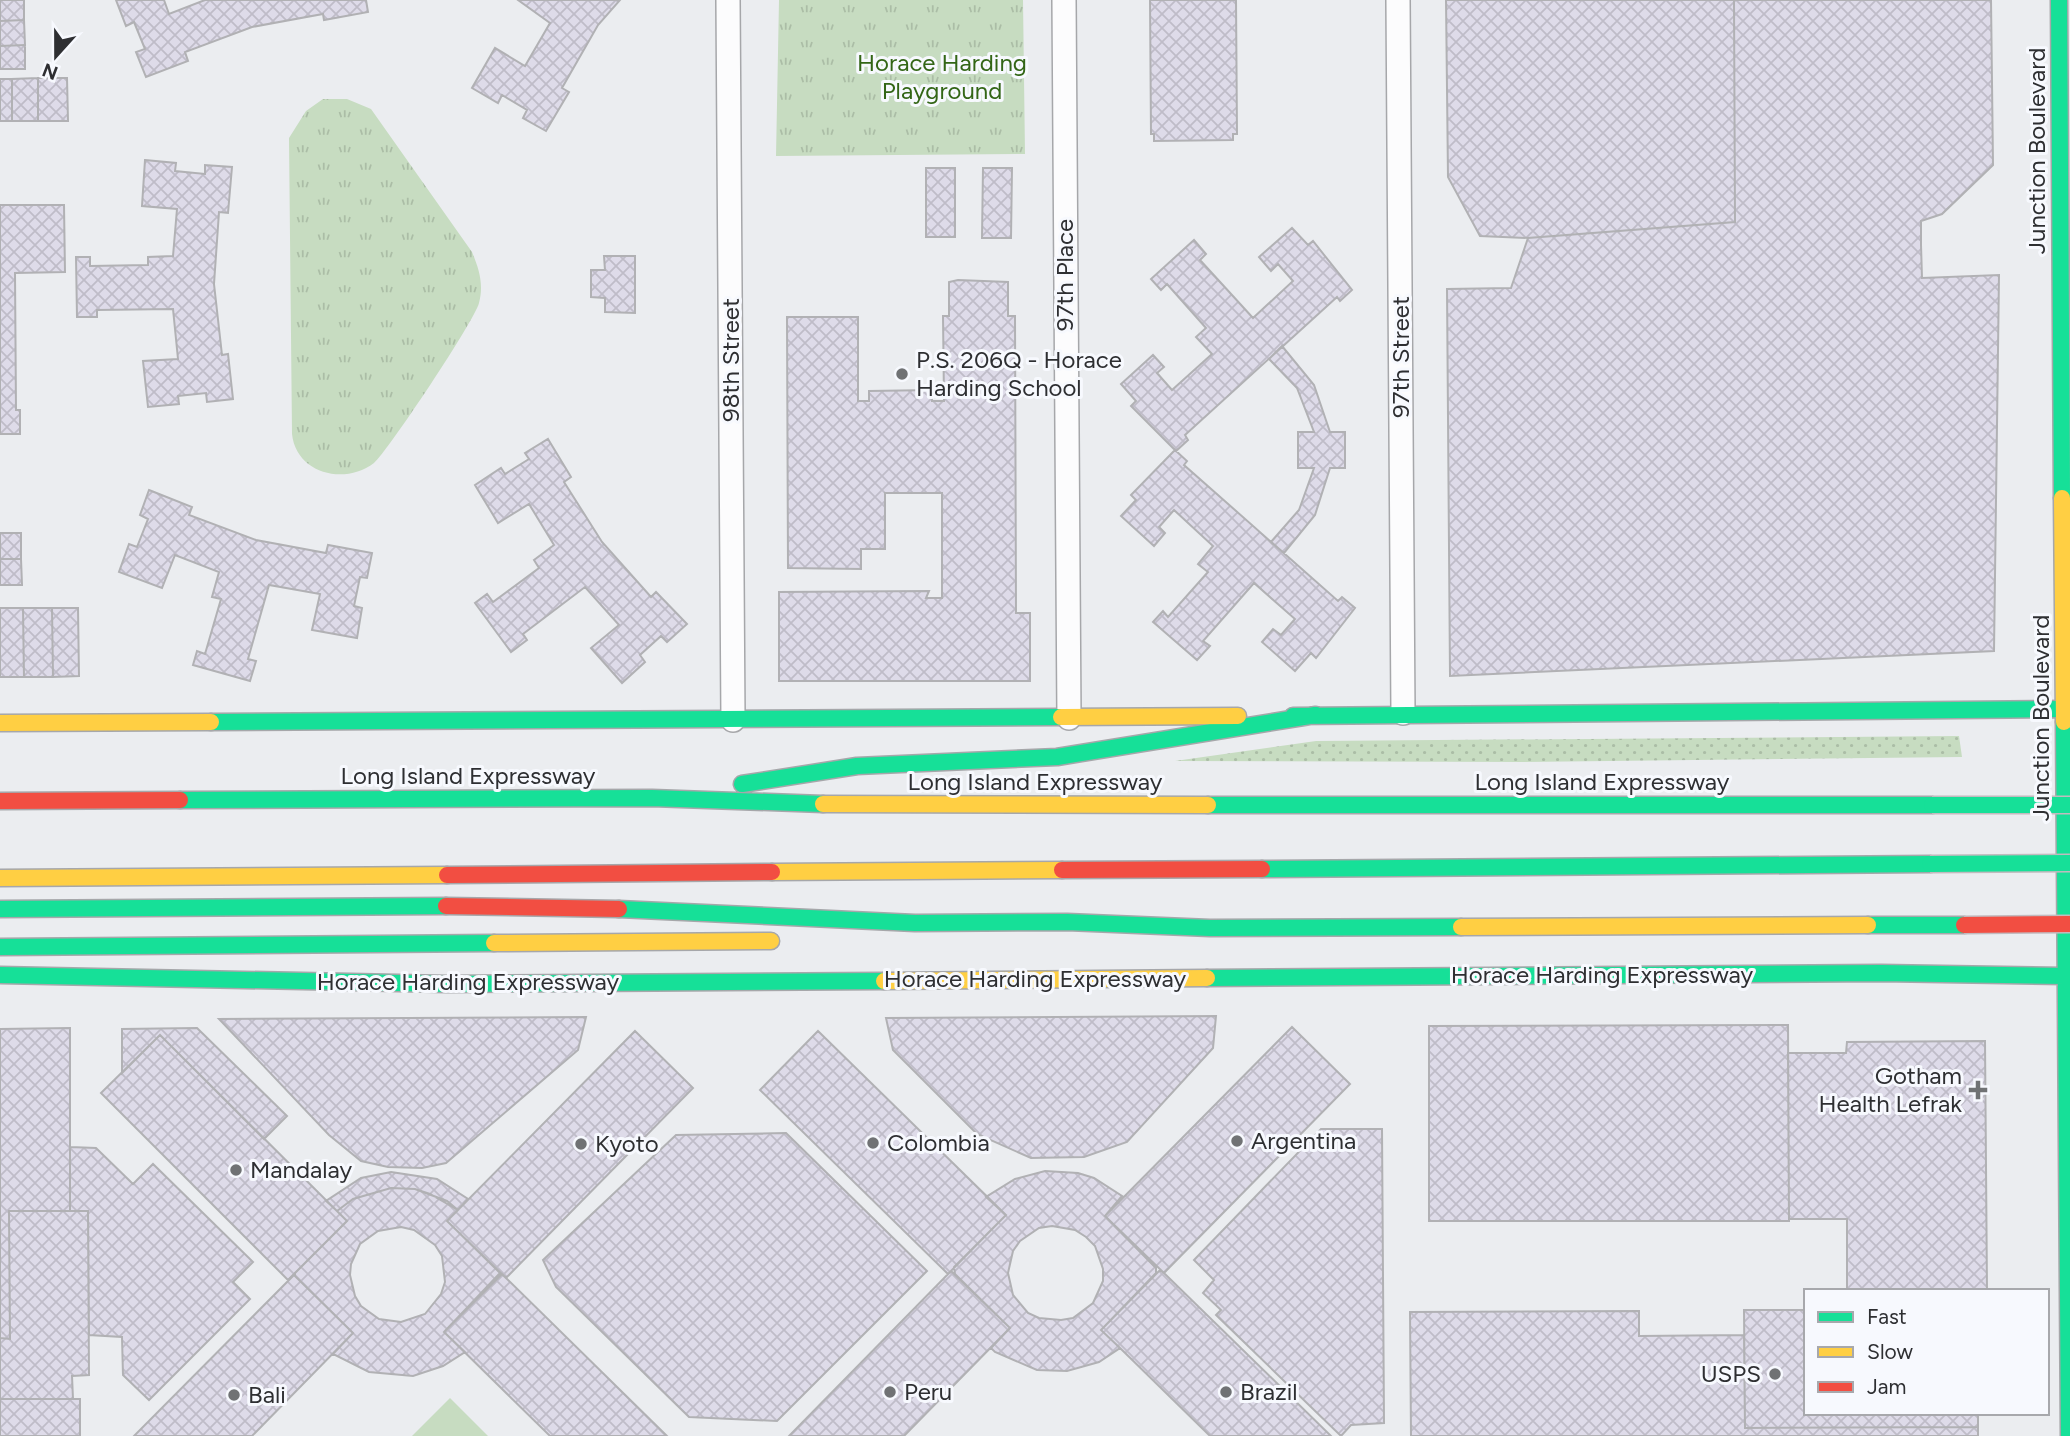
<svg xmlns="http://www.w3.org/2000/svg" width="2070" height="1436" font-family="Figtree,sans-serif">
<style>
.grass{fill:url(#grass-dots)}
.park{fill:url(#park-tufts)}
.pitch{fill:#c7dcc1}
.building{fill:url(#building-cross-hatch);stroke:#b1b1b4;stroke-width:2;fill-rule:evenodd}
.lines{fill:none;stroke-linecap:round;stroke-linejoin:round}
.street-casing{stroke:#a6a7aa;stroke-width:26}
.fast-casing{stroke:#a6a7aa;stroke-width:19}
.slow-casing{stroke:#a6a7aa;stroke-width:19}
.jam-casing{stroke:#a6a7aa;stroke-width:19}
.street{stroke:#fcfcfd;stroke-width:23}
.fast{stroke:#16e098;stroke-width:16}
.slow{stroke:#ffcf43;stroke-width:16}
.jam{stroke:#f24e42;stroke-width:16}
.fast-bridge-casing{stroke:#c2babe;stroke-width:19;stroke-linecap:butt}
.jam-bridge-casing{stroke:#c2babe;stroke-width:19;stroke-linecap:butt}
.fast-bridge{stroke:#16e098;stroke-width:16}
.jam-bridge{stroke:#f24e42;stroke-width:16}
.poi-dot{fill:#707274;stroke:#f7f9fe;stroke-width:2.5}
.labels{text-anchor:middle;stroke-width:6;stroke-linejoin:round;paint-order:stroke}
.park-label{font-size:24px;fill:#336616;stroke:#f7f9fe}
.street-label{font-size:24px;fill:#2e2f32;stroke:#f7f9fe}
.poi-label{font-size:24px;fill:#2e2f32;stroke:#f7f9fe;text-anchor:start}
</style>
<defs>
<pattern id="grass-dots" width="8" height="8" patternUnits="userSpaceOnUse" patternTransform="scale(1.75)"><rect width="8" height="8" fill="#c7dcc1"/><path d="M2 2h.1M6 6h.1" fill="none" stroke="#abbda6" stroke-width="1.8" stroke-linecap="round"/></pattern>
<pattern id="park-tufts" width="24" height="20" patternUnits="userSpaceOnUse" patternTransform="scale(1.75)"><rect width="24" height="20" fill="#c7dcc1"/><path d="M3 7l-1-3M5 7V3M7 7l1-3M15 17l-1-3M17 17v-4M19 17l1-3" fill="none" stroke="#abbda6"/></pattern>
<pattern id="building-cross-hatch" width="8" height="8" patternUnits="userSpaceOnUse" patternTransform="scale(1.75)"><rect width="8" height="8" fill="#dedbe9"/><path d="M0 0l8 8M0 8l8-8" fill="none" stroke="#bfbcc8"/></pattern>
</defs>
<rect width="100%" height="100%" fill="#ebedf0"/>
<path class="grass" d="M1959 736 1962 757 1523 762 1175 761 1316 741Z"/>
<path class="park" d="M779 0H1023L1025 154 776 156Z
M323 99H347L371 109 472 252C479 269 484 284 479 303 475 320 388 451 374 463 344 486 296 473 292 434L289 138 306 111Z"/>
<path class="pitch" d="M450 1398 488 1436H412Z"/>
<path class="building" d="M0 0H24V20L0 21Z
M116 0H164L169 14 205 0H366L368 12 324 20 323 14 252 27 185 52 188 61 146 77 136 52 145 49 134 22 126 26Z
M518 0H620L598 25 562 88 569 92 546 131 523 118 527 110 502 95 498 103 472 88 495 48 525 66 550 23Z
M1150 0H1236L1237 134H1233V140L1154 141V134H1151Z
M1446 0H1734L1735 222 1528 238 1480 236 1448 177Z
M1734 0H1991L1993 165 1942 214 1921 221V245L1922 278 1999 275 1994 651 1450 676 1447 289 1511 288 1528 238 1735 222Z
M24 20 25 45 0 46V21Z
M25 45V69H0V46Z
M38 78H67L68 121H38Z
M38 78V121H12V79Z
M0 79H12V121H0Z
M145 160 176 163 175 171 205 174V165L232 167 228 213 219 212 214 284 222 355 228 354 233 399 207 402 206 393 178 396 179 404 148 407 143 361 178 359 173 309 97 310V317H77L76 257H90V266L148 265V257L173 256 177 209 142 206Z
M926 168H955V237H926Z
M983 168H1012L1011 238H982Z
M0 205H64L65 272 15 273 16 410H20V434H0Z
M1292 228 1308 245 1313 241 1352 290 1340 301 1337 297 1185 435 1188 440 1176 451 1131 406 1136 401 1121 384 1153 355 1164 367 1157 373 1172 390 1212 354 1196 337 1206 328 1167 284 1161 290 1151 279 1194 240 1206 254 1200 260 1253 318 1293 281 1278 264 1271 271 1259 257Z
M604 256H635V313L605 312V298L591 297V270H605Z
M958 280 1008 282V316H1015L1016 613H1030V681H779V592L929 591 926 598H942V493H885V549H861V569L788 568 787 317H858V401H869V391L932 390V401H944L943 316H949V282Z
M1282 346 1314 385 1330 432H1345V468H1330L1315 515 1284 553 1271 542 1299 510 1314 468H1298V432H1314L1297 388 1269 359Z
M548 439 571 477 564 482 602 542 651 597 656 592 687 624 667 642 661 636 640 655 645 662 622 683 591 648 619 625 585 587 523 634 527 640 511 652 475 603 487 594 493 602 539 568 534 560 554 545 529 504 498 523 475 485 501 468 505 474 529 459 525 453Z
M1175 450 1187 461 1184 465 1338 601 1342 597 1355 608 1316 658 1311 653 1295 671 1262 642 1273 629 1281 635 1295 619 1254 583 1203 641 1210 646 1197 660 1153 622 1163 611 1168 617 1208 572 1198 564 1213 546 1174 510 1159 527 1165 533 1154 546 1121 516 1136 500 1131 495Z
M149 490 192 507 189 515 256 540 326 553 328 545 372 553 367 578 360 577 354 606 362 608 357 638 312 630 320 594 269 585 248 659 256 661 250 681 193 665 197 651 205 654 221 599 212 597 219 572 175 555 162 588 119 572 129 544 137 547 148 519 140 515Z
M0 533H21V559H0Z
M0 559H21L22 585H0Z
M0 608H23L24 677H0Z
M23 608H52L53 677H24Z
M52 608H78L79 676 53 677Z
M1216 1016 1213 1048 1127 1142 1084 1157 1031 1158 977 1134 893 1050 886 1018Z
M586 1017 578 1050 446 1163 422 1168 388 1167 361 1161 329 1135 219 1019Z
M1788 1025 1789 1221H1429V1026Z
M1292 1027 1350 1084 1164 1273 1105 1216Z
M70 1028V1211H9L10 1339 0 1338V1029Z
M197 1028 287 1116 264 1139 160 1035 122 1073V1029Z
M635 1031 693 1088 506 1278 447 1221Z
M818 1031 1006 1215 948 1274 760 1090Z
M160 1035 347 1221 288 1280 101 1093Z
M1985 1041 1987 1291H1847V1219H1789L1788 1053H1846L1847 1042Z
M1321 1129H1382L1384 1423 1351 1425 1341 1436 1216 1315 1221 1310 1203 1293 1214 1280 1194 1260Z
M786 1133 927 1271 777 1421 689 1417 556 1287 543 1260 676 1135Z
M70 1147 96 1148 133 1184 153 1164 253 1262 233 1282 250 1299 149 1400 123 1375 122 1337 89 1335 88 1211H70Z
M1045 1171 1078 1173 1094 1178 1122 1196 1105 1216 1156 1268V1273L1101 1330 1120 1348 1099 1362 1067 1371 1037 1370 995 1352 991 1348 1010 1328 955 1274 954 1267 1006 1215 986 1197 1015 1179ZM1052 1226 1075 1230 1086 1237 1095 1246 1103 1269V1281L1093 1303 1073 1318 1061 1320 1039 1318 1028 1313 1013 1295 1008 1273 1013 1251 1020 1241 1039 1228Z
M391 1172 437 1179 468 1199 458 1210 430 1194 415 1189 391 1188 353 1199 337 1211 326 1201 361 1178Z
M391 1188 415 1189 447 1201 458 1210 447 1221 500 1273 444 1332 465 1352 443 1366 413 1376 369 1372 333 1354 353 1333 295 1276V1273L347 1221 337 1211 353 1199ZM401 1227 414 1230 435 1245 442 1256 445 1282 441 1294 425 1314 401 1322 379 1319 361 1306 355 1296 350 1275 351 1264 360 1244 378 1231Z
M9 1211H88L89 1375 72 1376 73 1399H0V1338L10 1339Z
M1160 1270 1164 1273 1331 1436H1210L1120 1348 1101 1330Z
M951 1271 1010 1328 904 1436H789Z
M502 1274 506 1278 667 1436H550L444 1332Z
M294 1275 353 1333 252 1436H134Z
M1744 1310H1806V1413H1978V1427L1745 1428Z
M1639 1311V1336L1744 1335 1745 1428 1978 1427V1436H1411L1410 1312Z
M0 1399H80V1436H0Z"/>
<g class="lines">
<defs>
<path id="street" d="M728 0 733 720
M1064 0 1069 718
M1398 0 1403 713"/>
<path id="fast" d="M2059 0 2062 498
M1293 716 2070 709
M211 722 1061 717
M2064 722 2069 1436
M742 784 857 766 1057 757 1316 715
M180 800 652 798 823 804
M1208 805H1932
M1262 869 1930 864
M0 909 446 906
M619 909 915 923 1067 922 1210 928 1461 927
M1868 925H1964
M0 947 494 943
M0 975 447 984 884 981
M1207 978 1881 973 2064 976"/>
<path id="slow" d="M2062 498 2064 722
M1061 717 1238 716
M0 723 211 722
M823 804 1208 805
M772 872 1062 870
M0 878 447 875
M1461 927 1868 925
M494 943 771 941
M884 981 1207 978"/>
<path id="jam" d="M0 801 180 800
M1062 870 1262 869
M447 875 772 872
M446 906 619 909"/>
</defs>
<use href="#street" class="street-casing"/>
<use href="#fast" class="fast-casing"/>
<use href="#slow" class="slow-casing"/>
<use href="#jam" class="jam-casing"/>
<use href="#street" class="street"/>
<use href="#fast" class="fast"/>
<use href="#slow" class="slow"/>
<use href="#jam" class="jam"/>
<defs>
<path id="fast-bridge" d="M1932 805H2070
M1930 864 2070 863"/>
<path id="jam-bridge" d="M1964 925 2070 924"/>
</defs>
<use href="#fast-bridge" class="fast-bridge-casing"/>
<use href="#jam-bridge" class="jam-bridge-casing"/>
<use href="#fast-bridge" class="fast-bridge"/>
<use href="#jam-bridge" class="jam-bridge"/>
</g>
<g class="poi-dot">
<circle cx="902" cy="374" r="7"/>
<path d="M1974.5 1079.5h7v7h7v7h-7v7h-7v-7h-7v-7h7z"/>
<circle cx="1237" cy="1141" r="7"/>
<circle cx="873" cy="1143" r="7"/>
<circle cx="581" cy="1144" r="7"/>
<circle cx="236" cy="1170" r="7"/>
<circle cx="1775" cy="1374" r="7"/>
<circle cx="890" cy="1392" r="7"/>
<circle cx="1226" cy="1392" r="7"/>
<circle cx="234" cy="1395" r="7"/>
</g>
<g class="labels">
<g class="park-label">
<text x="942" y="71">Horace Harding<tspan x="942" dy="28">Playground</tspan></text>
</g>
<g class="street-label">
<text transform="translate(2037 151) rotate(-90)" y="8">Junction Boulevard</text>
<text transform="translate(1065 275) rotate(-90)" y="8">97th Place</text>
<text transform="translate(1401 357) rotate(-90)" y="8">97th Street</text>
<text transform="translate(731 360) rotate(-90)" y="8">98th Street</text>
<text transform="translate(2041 718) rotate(-90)" y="8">Junction Boulevard</text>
<text x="468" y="784">Long Island Expressway</text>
<text x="1035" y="790">Long Island Expressway</text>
<text x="1602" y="790">Long Island Expressway</text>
<text x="1602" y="983">Horace Harding Expressway</text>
<text x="1035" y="987">Horace Harding Expressway</text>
<text x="468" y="990">Horace Harding Expressway</text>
</g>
<g class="poi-label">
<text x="916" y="368">P.S. 206Q - Horace<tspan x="916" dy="28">Harding School</tspan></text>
<text x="1962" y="1084" text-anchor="end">Gotham<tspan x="1962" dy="28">Health Lefrak</tspan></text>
<text x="1251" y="1149">Argentina</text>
<text x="887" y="1151">Colombia</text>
<text x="595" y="1152">Kyoto</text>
<text x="250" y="1178">Mandalay</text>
<text x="1761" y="1382" text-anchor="end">USPS</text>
<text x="904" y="1400">Peru</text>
<text x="1240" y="1400">Brazil</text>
<text x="248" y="1403">Bali</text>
</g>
</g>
<rect x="1804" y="1289" width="245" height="126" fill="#f7f9fe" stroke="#a7a8ac" stroke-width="2"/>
<rect x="1818" y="1312" width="35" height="10" fill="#16e098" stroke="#a7a8ac" stroke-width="2"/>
<text x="1867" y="1324" font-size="21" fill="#2e2f32">Fast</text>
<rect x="1818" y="1347" width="35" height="10" fill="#ffcf43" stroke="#a7a8ac" stroke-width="2"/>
<text x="1867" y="1359" font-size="21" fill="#2e2f32">Slow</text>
<rect x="1818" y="1382" width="35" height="10" fill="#f24e42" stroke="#a7a8ac" stroke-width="2"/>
<text x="1867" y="1394" font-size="21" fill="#2e2f32">Jam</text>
<g transform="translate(56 56) rotate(201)" stroke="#f7f9fe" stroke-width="5" paint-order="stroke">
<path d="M0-5L12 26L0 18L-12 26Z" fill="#2e2f32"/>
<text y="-10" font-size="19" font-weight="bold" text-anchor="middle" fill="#2e2f32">N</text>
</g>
</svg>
